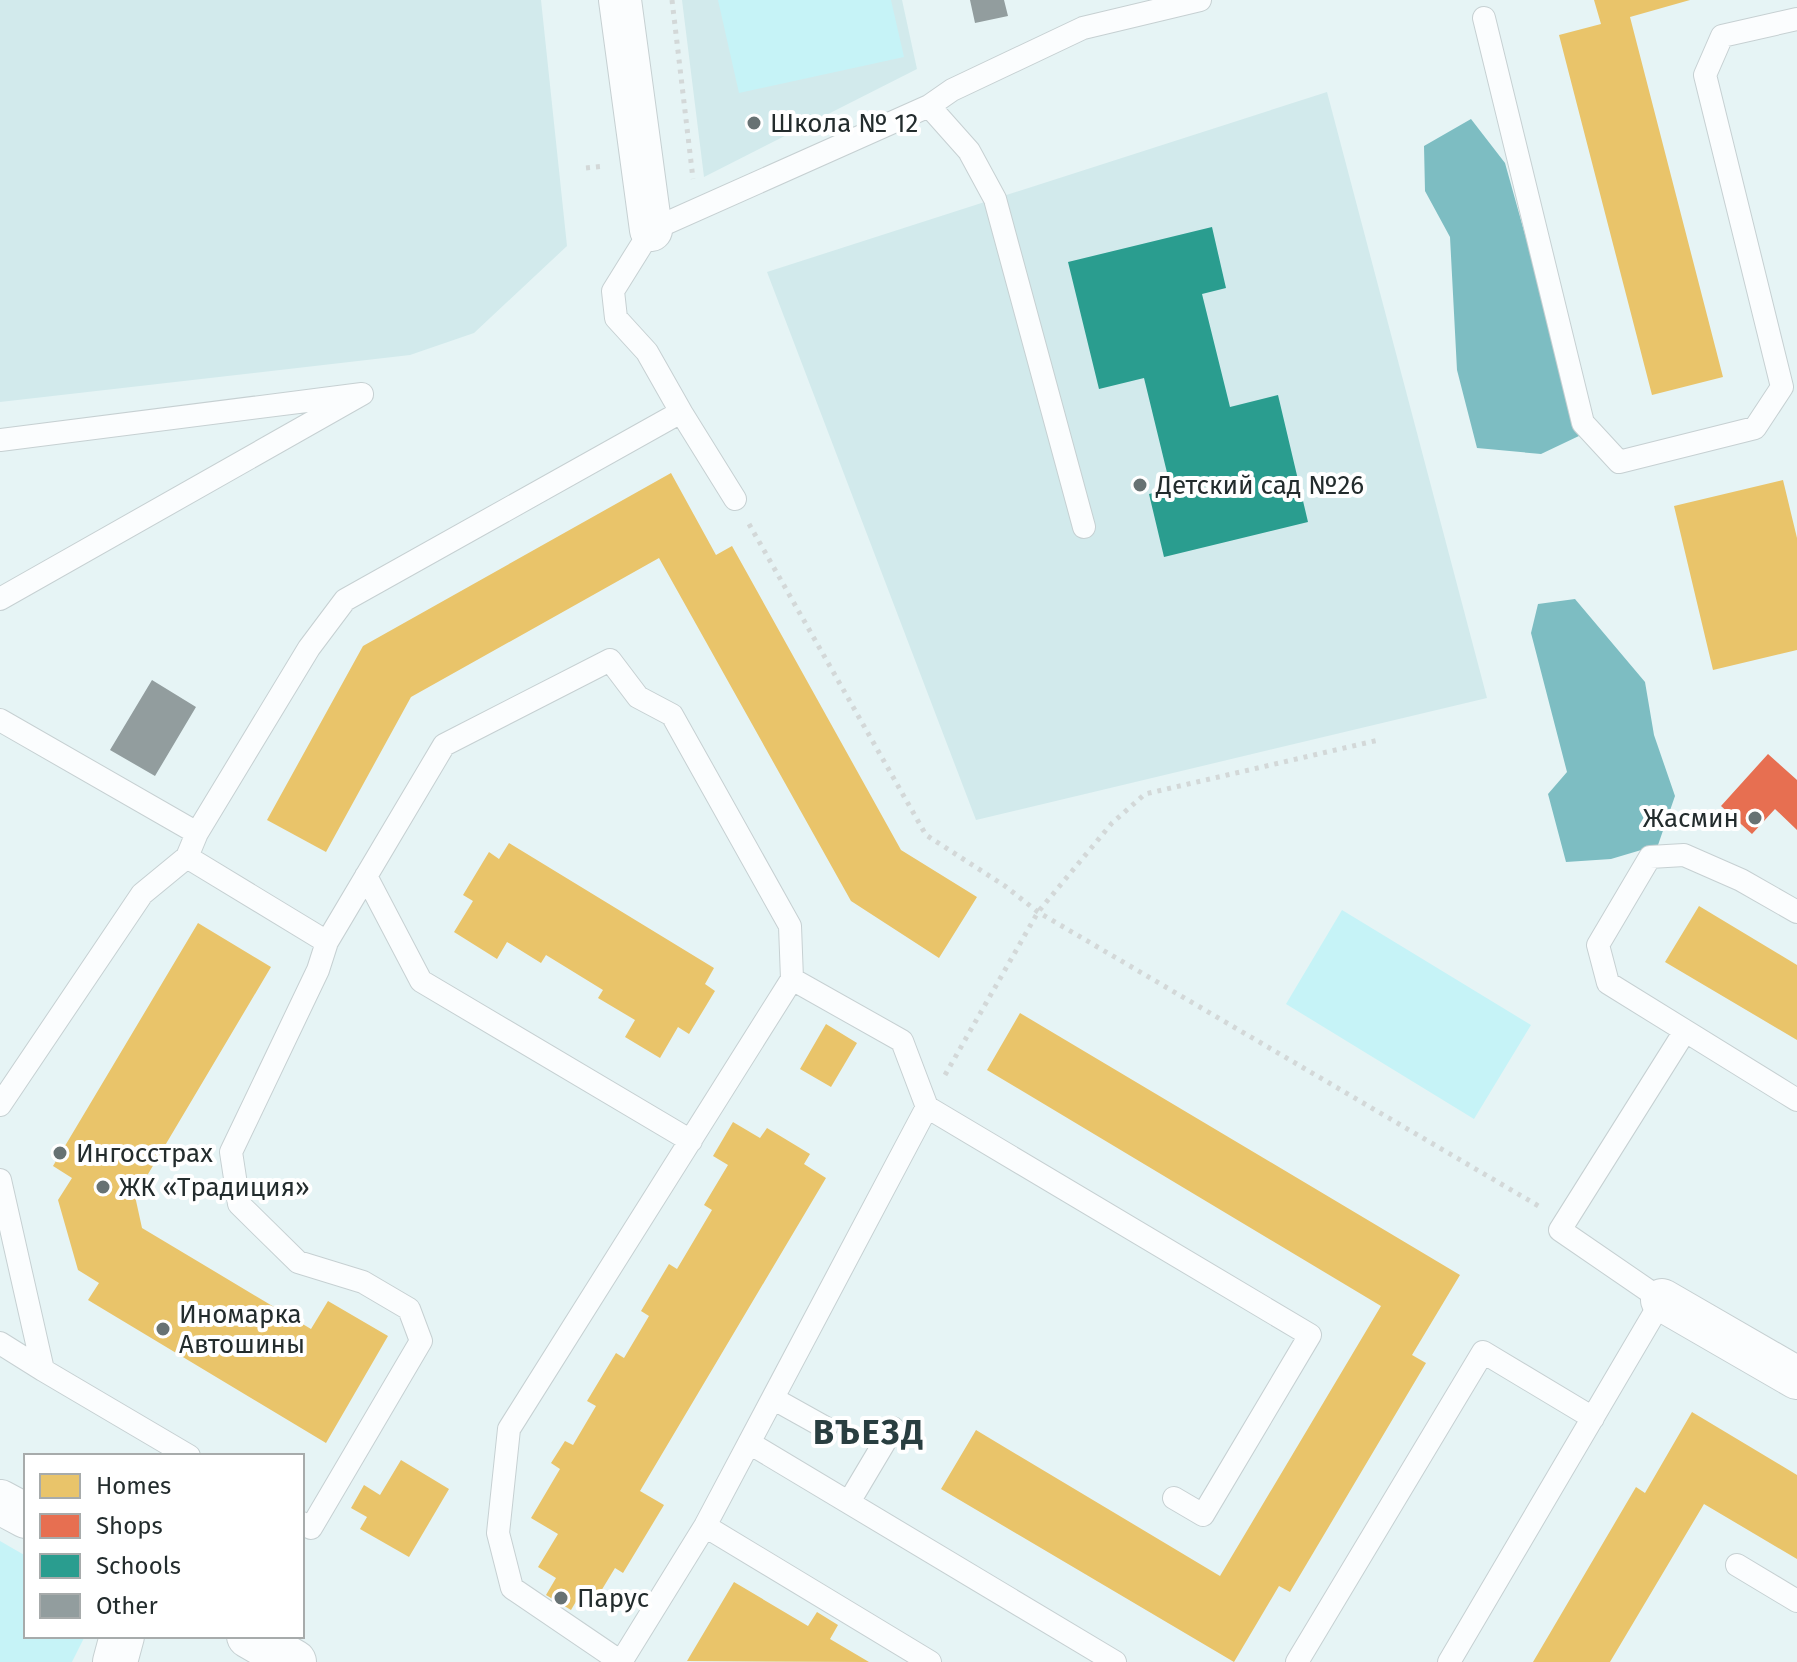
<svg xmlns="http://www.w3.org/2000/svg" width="1797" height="1662" font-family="'Fira Sans',sans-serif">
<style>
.built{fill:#d2eaec}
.green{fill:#c6f3f7}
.water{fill:#7dbdc2}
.homes{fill:#e9c46a}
.shops{fill:#e76f51}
.schools{fill:#2a9d8f}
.building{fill:#929d9e}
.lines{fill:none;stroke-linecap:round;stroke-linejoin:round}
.service-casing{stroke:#c6d0d2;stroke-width:24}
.minor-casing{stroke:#c6d0d2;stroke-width:44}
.primary-casing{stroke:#c6d0d2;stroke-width:46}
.path{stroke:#d3d8d8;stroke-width:5;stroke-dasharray:4 6;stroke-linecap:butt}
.service{stroke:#fbfdfe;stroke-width:22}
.minor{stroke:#fbfdfe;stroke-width:42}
.primary{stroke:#fbfdfe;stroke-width:44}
.poi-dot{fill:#677273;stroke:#fff;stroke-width:3}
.labels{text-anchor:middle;stroke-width:8;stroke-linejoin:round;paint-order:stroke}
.poi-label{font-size:26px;fill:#232c2d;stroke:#fff;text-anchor:start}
.district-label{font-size:34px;font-weight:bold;letter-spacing:2px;fill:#293e40;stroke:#fff}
</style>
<rect width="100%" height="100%" fill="#e6f4f5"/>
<path class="built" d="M0 0H541L567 246 474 333 410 355 0 402Z
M682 0H902L917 69 704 177Z
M1327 92 1487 698 976 820 767 272Z"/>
<path class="green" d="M718 0H891L904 57 739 93Z
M1342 910 1531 1025 1474 1119 1286 1004Z
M0 1541 26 1556V1636H85L72 1662H0Z"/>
<path class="water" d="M1471 119 1505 163 1581 435 1541 454 1477 448 1457 370 1450 237 1425 191 1424 146Z
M1575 599 1645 682 1654 735 1675 796 1658 845 1611 859 1566 862 1548 794 1567 772 1531 633 1538 604Z"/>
<path class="homes" d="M1594 0H1690L1630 17 1723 377 1652 395 1559 35 1601 24Z
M671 473 716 555 732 546 901 850 977 897 939 958 851 901 659 558 411 697 326 852 267 820 363 646Z
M1783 480 1797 538V650L1713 670 1674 506Z
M509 843 714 968 705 984 715 991 689 1034 678 1027 660 1058 625 1037 635 1020 598 998 603 990 546 955 541 963 507 942 497 959 454 932 473 901 463 895 489 852 499 859Z
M1699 906 1797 965V1040L1665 962Z
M198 923 271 967 135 1196 142 1228 311 1329 328 1301 388 1336 326 1443 88 1300 99 1283 78 1270 58 1200 72 1178 53 1166Z
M1020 1013 1460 1275 1412 1355 1426 1363 1290 1592 1279 1586 1234 1662 941 1489 976 1430 1220 1576 1381 1306 987 1070Z
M826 1024 857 1043 831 1087 800 1069Z
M733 1122 760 1138 767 1128 810 1154 804 1164 826 1178 640 1491 664 1505 623 1573 615 1568 595 1601 581 1593 571 1610 546 1595 556 1578 538 1567 558 1534 531 1518 560 1469 551 1463 565 1441 573 1445 596 1406 587 1401 616 1353 624 1358 649 1316 641 1311 669 1264 677 1269 712 1210 704 1205 728 1165 713 1156Z
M1692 1412 1797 1475V1559L1704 1504 1610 1662H1533L1636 1487 1645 1493Z
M401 1460 449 1489 409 1557 360 1529 367 1517 351 1508 364 1485 380 1495Z
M734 1582 808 1626 817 1612 838 1625 830 1639 869 1662 687 1661Z"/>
<path class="shops" d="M1768 754 1797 780V830L1775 809 1752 834 1721 806Z"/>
<path class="schools" d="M1212 227 1226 288 1202 294 1230 407 1278 395 1308 522 1164 557 1149 494 1171 489 1144 378 1099 389 1068 262Z"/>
<path class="building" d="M970 0H1004L1008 16 975 23Z
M152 680 196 707 155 776 110 750Z"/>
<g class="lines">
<defs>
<path id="service" d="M1484 18 1583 423 1619 462 1755 428 1782 387 1705 75 1722 36 1797 19
M929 106 952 90 1083 28 1200 0
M681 412 647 352 616 318 613 291 651 230 929 106 969 151 995 199 1084 527
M0 440 362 394 0 599
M735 499 681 412 345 600 309 648 197 833 187 857 327 942 444 745 610 660 638 697 672 715 790 926 792 979 509 1429 498 1533 512 1588 621 1662 705 1526 927 1107
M0 720 197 833
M366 876 421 981 691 1141
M1797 912 1741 880 1684 855 1650 857 1598 945 1608 983 1797 1100
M792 979 902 1041 927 1107 1310 1335 1203 1515 1174 1498
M0 1105 142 894 187 857
M0 1180 43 1370 189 1456
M0 1343 43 1370
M774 1399 826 1428
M751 1444 1115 1662
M849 1502 893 1428
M302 1523 311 1528 421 1341 409 1309 363 1282 298 1262 239 1204 231 1152 318 970 327 942
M705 1526 930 1662
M1737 1565 1797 1601
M1297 1662 1483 1352 1593 1418
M1449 1662 1662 1300 1560 1230 1685 1031"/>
<path id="minor" d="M620 0 651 230
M1662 1300 1797 1378"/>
<path id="primary" d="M0 1502 26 1516
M249 1636 294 1662
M115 1662 122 1636"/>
</defs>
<use href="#service" class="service-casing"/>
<use href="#minor" class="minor-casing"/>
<use href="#primary" class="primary-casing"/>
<path class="path" d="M672 0 693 179
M586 168 605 166
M749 524 926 835 1005 886 1038 912 1542 1208
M945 1075 1038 912 1112 823 1145 794 1379 740"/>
<use href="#service" class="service"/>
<use href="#minor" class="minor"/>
<use href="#primary" class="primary"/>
</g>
<g class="poi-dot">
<circle cx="754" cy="123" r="8"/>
<circle cx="1140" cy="485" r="8"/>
<circle cx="1755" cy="818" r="8"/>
<circle cx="60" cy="1153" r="8"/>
<circle cx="103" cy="1187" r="8"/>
<circle cx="163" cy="1329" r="8"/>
<circle cx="561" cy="1598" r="8"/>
</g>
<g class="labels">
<g class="poi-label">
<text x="770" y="132">Школа № 12</text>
<text x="1156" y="494">Детский сад №26</text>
<text x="1739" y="827" text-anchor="end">Жасмин</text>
<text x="76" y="1162">Ингосстрах</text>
<text x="119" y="1196">ЖК «Традиция»</text>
<text x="179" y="1323">Иномарка<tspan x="179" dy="30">Автошины</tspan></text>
<text x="577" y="1607">Парус</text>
</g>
<g class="district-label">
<text x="869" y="1444">ВЪЕЗД</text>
</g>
</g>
<rect x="24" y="1454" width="280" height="184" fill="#ffffff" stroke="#a7abab" stroke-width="2"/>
<rect x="40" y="1474" width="40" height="24" fill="#e9c46a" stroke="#a7abab" stroke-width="2"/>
<text x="96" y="1494" font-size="24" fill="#232c2d">Homes</text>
<rect x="40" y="1514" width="40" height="24" fill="#e76f51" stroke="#a7abab" stroke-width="2"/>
<text x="96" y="1534" font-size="24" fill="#232c2d">Shops</text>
<rect x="40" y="1554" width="40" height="24" fill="#2a9d8f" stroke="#a7abab" stroke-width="2"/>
<text x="96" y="1574" font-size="24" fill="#232c2d">Schools</text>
<rect x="40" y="1594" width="40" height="24" fill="#929d9e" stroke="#a7abab" stroke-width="2"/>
<text x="96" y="1614" font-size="24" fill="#232c2d">Other</text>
</svg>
